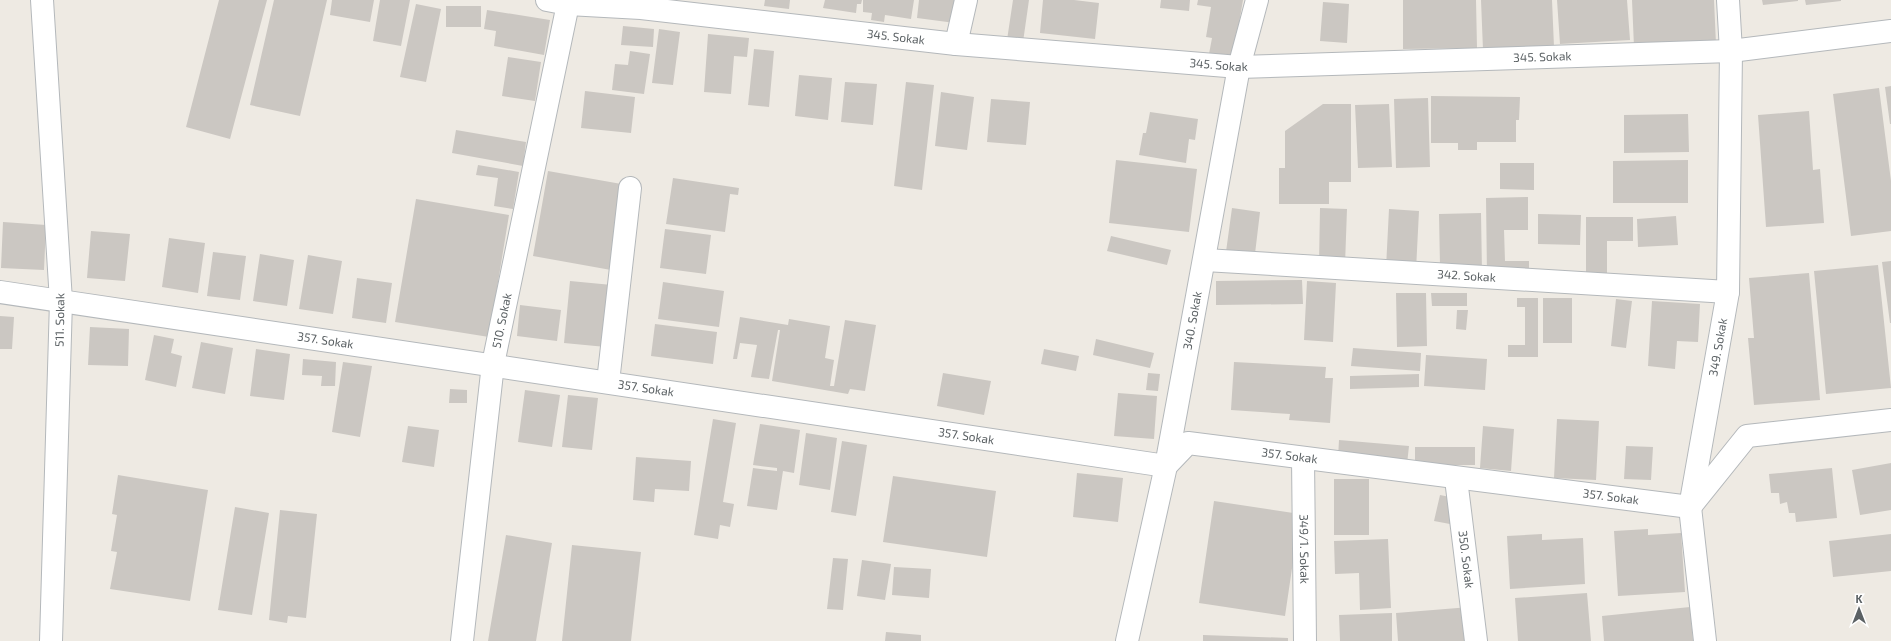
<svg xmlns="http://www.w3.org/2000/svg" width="1891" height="641" font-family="'Exo 2',sans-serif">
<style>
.building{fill:#cbc7c2}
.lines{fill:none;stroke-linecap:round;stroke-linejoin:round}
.street-casing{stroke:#b4b8bb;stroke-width:24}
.street{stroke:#fff;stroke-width:22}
.labels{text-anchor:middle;stroke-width:3;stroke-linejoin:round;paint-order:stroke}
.street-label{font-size:12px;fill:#5b6164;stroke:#fff}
</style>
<rect width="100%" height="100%" fill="#eeeae3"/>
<path class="building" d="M219 0H267L230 139 186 127Z
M274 0H327L300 116 250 105Z
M332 0H374L370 22 330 15Z
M380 0H410L401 46 373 41Z
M765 0H790L789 9 764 6Z
M825 0H862L861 4H857L856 13 823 8Z
M863 0H914L911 19 885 15 884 22 871 20 872 13 863 12Z
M919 0H958L955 23 917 18Z
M1013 0H1029L1023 42 1007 40Z
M1043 0H1074L1099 3 1095 39 1040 33Z
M1161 0H1190L1189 11 1160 8Z
M1198 0H1243L1233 58 1209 54 1212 38 1206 37 1211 7 1197 5Z
M1403 0H1476L1477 48 1403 49Z
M1481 0H1552L1554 47 1483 50Z
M1557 0H1627L1630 40 1560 44Z
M1632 0H1714L1716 44 1634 47Z
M1762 0H1798V1L1763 5Z
M1805 0H1841V1L1806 5Z
M1323 2 1349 4 1347 43 1320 41Z
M416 4 441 9 426 82 400 77Z
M446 6H481V27H446Z
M487 10 550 20 544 55 494 46 496 31 484 29Z
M623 26 654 29 653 47 621 45Z
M659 29 680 32 673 85 652 83Z
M708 34 749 38 747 57 734 56 731 94 704 92Z
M754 49 774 51 769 107 748 105Z
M630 51 650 54 644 94 612 90 615 64 628 65Z
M508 57 541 62 535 101 502 96Z
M799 75 832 78 828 120 795 116Z
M845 82 877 84 873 125 841 122Z
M906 82 934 85 922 190 894 186Z
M1891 86V124H1890L1885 87Z
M1879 88 1891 181V231L1851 236 1833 94Z
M585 91 635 97 631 133 581 128Z
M941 92 974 97 967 150 935 146Z
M1431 96 1520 97 1519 120H1516V142H1477V150H1458V143H1431Z
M1428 98 1430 167 1396 168 1394 99Z
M991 99 1030 102 1026 145 987 142Z
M1323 104H1351V182H1329V204H1279V168H1285V131Z
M1389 104 1392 167 1358 168 1355 105Z
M1809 111 1813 170 1820 169 1824 223 1766 227 1758 115Z
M1150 112 1198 119 1195 140 1189 139 1186 163 1139 155 1143 133H1146Z
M1688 114 1689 152 1624 153V115Z
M456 130 526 142 523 166 452 153Z
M1116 160 1197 169 1189 232 1109 223Z
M1688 160V203H1613V161Z
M1500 163H1534V190L1500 189Z
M478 165 519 172 513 209 494 206 498 178 476 175Z
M548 171 627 185 611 270 533 256Z
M673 178 739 188 738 195 730 194 725 232 666 224Z
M1528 197V230H1504L1505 261H1529V275H1487L1486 198Z
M416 199 509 215 489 337 395 322Z
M1232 208 1260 212 1254 262 1225 259Z
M1320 208 1347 209 1345 265 1319 264Z
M1389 209 1419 211 1416 270 1386 268Z
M1481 213 1482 272 1440 266 1439 214Z
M1538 214 1581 215 1580 245 1538 244Z
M1676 216 1678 245 1638 247 1637 219Z
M1586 217H1633V241H1607V276H1586Z
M3 222 46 225 44 270 1 268Z
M665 229 711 235 706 274 660 268Z
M91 231 130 234 125 281 87 278Z
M1111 236 1171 250 1167 265 1107 251Z
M169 238 205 243 198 293 162 287Z
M213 252 246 256 240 300 207 296Z
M260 254 294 260 287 306 253 301Z
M308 255 342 261 333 314 299 309Z
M1891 261V323H1890L1882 262Z
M1878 265 1891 388 1826 394 1814 271Z
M1809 273 1820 400 1754 405 1748 338H1754L1749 278Z
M357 278 392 283 386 323 352 318Z
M1302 280 1303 304 1216 305V281Z
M570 281 612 285 606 347 564 343Z
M1307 281 1336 283 1333 342 1304 340Z
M663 282 724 291 719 327 658 319Z
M1396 293H1426L1427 346 1397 347Z
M1431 293H1467V306H1432Z
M1517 298H1538V357H1508V345H1525V307H1517Z
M1543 298H1572V343H1543Z
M1616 299 1632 301 1626 348 1611 346Z
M1652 301 1700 304 1698 342 1677 341 1675 369 1648 366Z
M520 305 561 310 557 341 517 336Z
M1457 310H1468L1466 330 1456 329Z
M0 316 14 317 12 349H0Z
M740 317 788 325 789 319 830 326 825 358 834 360 830 386H834L845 320 876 325 865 391 850 389 848 394 772 381 780 330H778L769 379 751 377 757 345 740 343 737 359H733Z
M655 324 717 332 713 364 651 356Z
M90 327 129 329 128 366 88 365Z
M154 335 174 339 171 353 182 356 176 387 145 380Z
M1096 339 1154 353 1150 368 1093 355Z
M201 342 233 348 225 394 192 388Z
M1353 348 1421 353 1420 371 1351 366Z
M256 349 290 354 284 400 250 396Z
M1044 349 1079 356 1076 371 1041 364Z
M1426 355 1487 359 1485 390 1424 386Z
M303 359 336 362 335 386H321L322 376 302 375Z
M343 362 372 366 360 437 332 432Z
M1234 362 1326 367 1325 378H1333L1330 423 1289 420 1290 414 1231 410Z
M943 373 991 381 984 415 937 406Z
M1148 373 1160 374 1158 391 1146 390Z
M1419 374V387L1350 389V376Z
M450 389 467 390V403H449Z
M525 390 560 395 552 447 518 442Z
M1118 393 1157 396 1154 439 1114 436Z
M568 395 598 398 592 450 562 447Z
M713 419 736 423 723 502 734 504 730 527 720 525 718 539 694 535Z
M1557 419 1599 421 1596 480 1554 478Z
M760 424 800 430 794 473 783 471 777 510 747 506 753 468 777 471V468L753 465Z
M408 426 439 430 434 467 402 462Z
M1483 426 1514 429 1511 471 1480 468Z
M806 433 837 438 830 490 799 485Z
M1339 440 1409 446 1407 464 1338 458Z
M842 441 867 445 856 516 831 512Z
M1626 446 1653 447 1651 480 1624 479Z
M1415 447H1475V465H1415Z
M636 457 691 461 689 491 655 489 654 502 633 500Z
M1891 463V510L1860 515 1852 470Z
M1832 468 1837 518 1796 522 1795 513H1789L1787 502 1780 504 1779 493H1771L1769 474Z
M1077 473 1123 478 1118 522 1073 517Z
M118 475 208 490 190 601 110 589 117 552 111 551 117 515 112 514Z
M893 476 996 491 987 557 883 542Z
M1334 479H1369V535H1334Z
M1440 495 1455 498 1450 524 1434 521Z
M1214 501 1300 514 1285 616 1199 603Z
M235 507 269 513 252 615 218 610Z
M280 510 317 514 306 618 288 616 287 623 269 620Z
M1648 529V535L1681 533 1685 592 1618 596 1614 531Z
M1542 534V540L1583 538 1585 584 1510 589 1507 536Z
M1891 534V571L1833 577 1829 541Z
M506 535 552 543 536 641H488Z
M1388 539 1391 608 1360 610 1359 573 1335 574 1334 541Z
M572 545 641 552 631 641H562Z
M833 558 848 559 843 610 827 609Z
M862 560 891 564 885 600 857 596Z
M894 567 931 569 929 598 892 595Z
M1587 593 1591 641H1518L1515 598Z
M1470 607 1472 641H1398L1396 613Z
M1690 607 1693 641H1604L1602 616Z
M1392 613V641H1340L1339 615Z
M886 632 921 635V641H885Z
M1203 635 1288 638V641H1203Z"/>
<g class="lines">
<defs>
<g id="street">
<path d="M42 0 61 301 51 641"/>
<path id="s1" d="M547 0 568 4 641 8 956 44 1239 67 1731 51 1891 31"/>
<path d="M956 44 966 0"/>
<path id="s2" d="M1205 260 1728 292"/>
<path id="s3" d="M0 292 1166 466 1188 443 1690 507 1747 436 1891 420"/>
<path d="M608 382 630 188"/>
<path id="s4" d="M1303 458 1305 641"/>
<path id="s5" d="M1456 479 1476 641"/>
<path id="s6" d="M462 641 493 364 568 4"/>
<path id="s7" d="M1127 641 1166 466 1239 67 1257 0"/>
<path id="s8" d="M1705 641 1690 507 1728 292 1731 51 1728 0"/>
</g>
</defs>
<use href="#street" class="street-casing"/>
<use href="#street" class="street"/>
</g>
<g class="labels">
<g class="street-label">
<text dy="4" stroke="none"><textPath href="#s1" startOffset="351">345. Sokak</textPath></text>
<text dy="4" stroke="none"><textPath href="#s1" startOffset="999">345. Sokak</textPath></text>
<text dy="4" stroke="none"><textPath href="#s1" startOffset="675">345. Sokak</textPath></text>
<text dy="4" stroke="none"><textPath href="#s2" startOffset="262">342. Sokak</textPath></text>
<text transform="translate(60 320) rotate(-89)" y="4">511. Sokak</text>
<text dy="4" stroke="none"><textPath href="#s6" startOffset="323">510. Sokak</textPath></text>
<text dy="4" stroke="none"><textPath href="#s7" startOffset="327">340. Sokak</textPath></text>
<text dy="4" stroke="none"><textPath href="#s3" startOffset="329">357. Sokak</textPath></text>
<text dy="4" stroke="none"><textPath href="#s8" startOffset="297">349. Sokak</textPath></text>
<text dy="4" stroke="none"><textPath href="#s3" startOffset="653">357. Sokak</textPath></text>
<text dy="4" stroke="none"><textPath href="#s3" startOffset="977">357. Sokak</textPath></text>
<text dy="4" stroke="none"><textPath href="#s3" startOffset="1313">357. Sokak</textPath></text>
<text dy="4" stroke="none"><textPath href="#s3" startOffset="1637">357. Sokak</textPath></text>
<text dy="4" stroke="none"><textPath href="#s4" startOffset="91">349/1. Sokak</textPath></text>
<text dy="4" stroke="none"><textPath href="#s5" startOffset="81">350. Sokak</textPath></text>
</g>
</g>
<g transform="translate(1859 609)" stroke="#ffffff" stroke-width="3" paint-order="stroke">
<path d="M0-3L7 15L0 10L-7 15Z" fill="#5b6164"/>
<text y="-6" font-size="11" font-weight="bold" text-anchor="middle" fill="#5b6164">K</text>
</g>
</svg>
